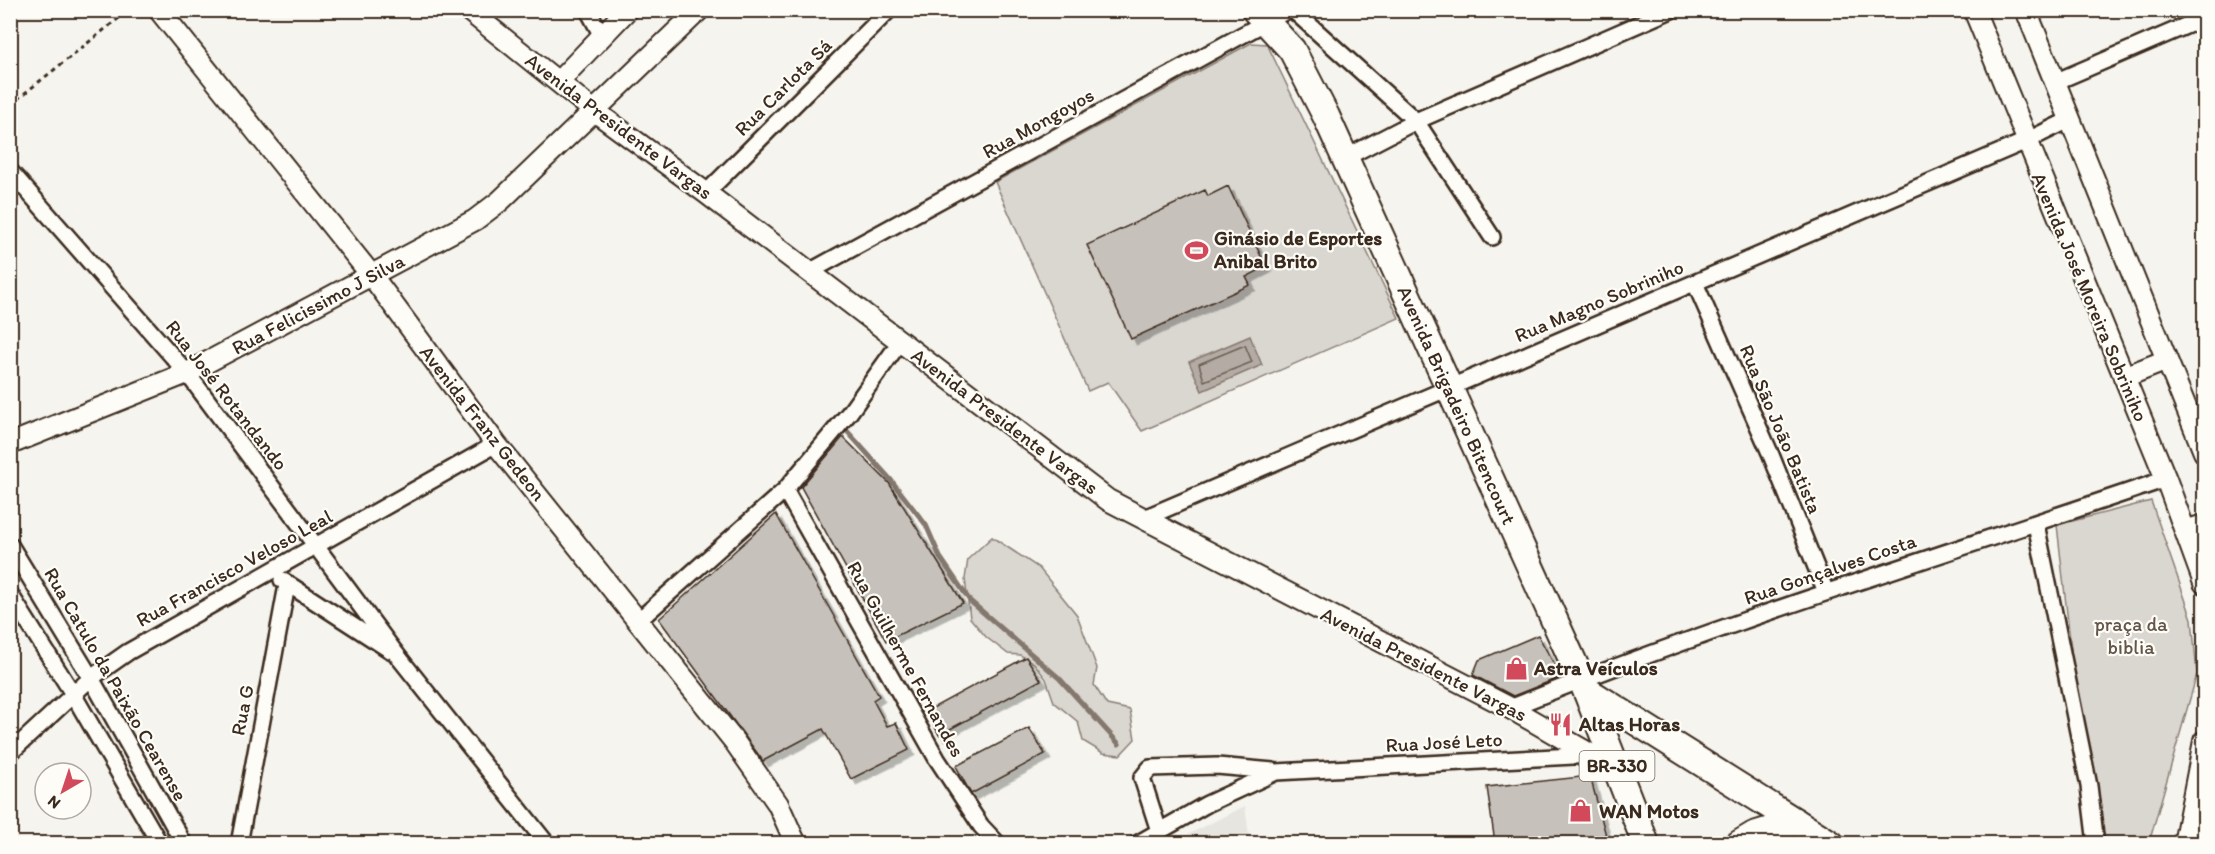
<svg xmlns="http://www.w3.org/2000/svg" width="2215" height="854" font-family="Itim,sans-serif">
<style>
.built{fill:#e7e5df}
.green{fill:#dad6d0;stroke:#8a8077;stroke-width:1.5}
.water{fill:#b4aca4;stroke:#84786e;stroke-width:1.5}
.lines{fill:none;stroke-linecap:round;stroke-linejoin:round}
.shore{stroke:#6b5e54;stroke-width:1.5}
.stream{stroke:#84786e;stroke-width:5}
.building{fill:#c7c1bb;stroke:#3b2a1e;stroke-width:1.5;filter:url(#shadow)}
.minor-casing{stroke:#3b2a1e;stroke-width:20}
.tertiary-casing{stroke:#3b2a1e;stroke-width:24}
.primary-casing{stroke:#3b2a1e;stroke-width:30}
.path{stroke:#3b2a1e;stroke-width:3;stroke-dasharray:4.5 4.5;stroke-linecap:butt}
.minor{stroke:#fdfcf7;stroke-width:15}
.tertiary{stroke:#fdfcf7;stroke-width:20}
.primary{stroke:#fdfcf7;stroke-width:26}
.labels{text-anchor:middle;stroke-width:4.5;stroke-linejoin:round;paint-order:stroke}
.shield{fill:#fdfcf7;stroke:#75695f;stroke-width:1.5}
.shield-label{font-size:18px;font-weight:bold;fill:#3b2a1e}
.street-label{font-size:20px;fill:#3b2a1e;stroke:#fdfcf7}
.poi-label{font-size:20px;font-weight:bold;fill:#3b2a1e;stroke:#fdfcf7;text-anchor:start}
.park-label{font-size:20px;fill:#63554a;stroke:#fdfcf7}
</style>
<defs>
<filter id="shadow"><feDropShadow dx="5.5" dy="5.5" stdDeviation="0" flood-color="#0004"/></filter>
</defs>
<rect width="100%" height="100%" fill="#f5f4ee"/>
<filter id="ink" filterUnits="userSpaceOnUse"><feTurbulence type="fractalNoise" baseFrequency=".0167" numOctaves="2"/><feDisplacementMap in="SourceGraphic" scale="12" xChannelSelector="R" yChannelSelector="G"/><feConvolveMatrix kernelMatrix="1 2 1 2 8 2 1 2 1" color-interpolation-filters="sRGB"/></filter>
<g filter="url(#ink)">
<path class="built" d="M1245 806 1250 843H1171Z"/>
<path class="green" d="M1251 43 1267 44 1399 318 1142 431 1108 382 1088 391 995 182Z
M2151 501 2192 619 2197 674 2149 843H2093L2057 525Z
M992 537 1039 568 1077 615 1097 668 1094 685 1107 705 1130 710 1135 739 1120 755 1103 753 1083 741 1078 722 1054 702 1046 679 1034 663 1020 655 1008 654 986 637 970 618 965 579 968 559Z"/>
<path class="water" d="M1250 336 1262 365 1202 391 1189 362Z"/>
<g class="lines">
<path class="shore" d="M1245 345 1252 362 1204 381 1199 364Z"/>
<path class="stream" d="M847 431 891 480 926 525 940 557 970 601 1059 678 1119 744"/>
</g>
<path class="building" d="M1228 186 1266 267 1246 277 1250 285 1131 339 1087 245 1205 190 1208 196Z
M843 437 889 483 963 603 886 641 801 487Z
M776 514 879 696 873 700 887 726 896 723 909 750 851 779 823 729 763 761 659 619Z
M1538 635 1561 677 1513 696 1473 675 1479 660Z
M1026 657 1041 680 939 735 927 711Z
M1029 728 1045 754 971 794 956 766Z
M1590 776 1608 843H1495L1487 787Z"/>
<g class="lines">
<defs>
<path id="minor" d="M588 10 602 36
M1293 10 1416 121 1492 237
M2055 82 2204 18
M1343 159 1416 121 1671 10
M10 171 187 373 397 655 547 844
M706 193 889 10
M809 272 1288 10
M1695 283 1771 455 1826 592
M785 490 937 759 981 826 998 844
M1142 519 2026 141 2071 119
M2036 524 2089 786 2096 844
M10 545 91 678 184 844
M282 580 390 650
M10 594 73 694 160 844
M639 620 785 490 850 412 900 342
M1510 708C1725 621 1947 554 2166 479
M10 753 91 678 128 652 496 444
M1159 831 1142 778 1150 768 1217 766 1273 771
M239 844 287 585
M1137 844 1207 804 1276 772 1593 755"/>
<path id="tertiary" d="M159 10 372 276 496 444 734 741 778 804 796 844
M468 10 593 110 706 193 1108 500 1510 708 1590 754
M1974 10 2166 479 2204 583
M2026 10 2204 452
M559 81 627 10
M2124 377 2167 360
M10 444 187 373 475 220 500 201 699 10
M2185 531 2204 525
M2184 844 2204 741"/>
<g id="primary">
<path id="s1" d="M1255 10 1292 50 1326 116 1586 690 1646 844"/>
<path d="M1586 690 1831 844"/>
<path d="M1739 844 1754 835 1796 822"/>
</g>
</defs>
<use href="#minor" class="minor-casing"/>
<use href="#tertiary" class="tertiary-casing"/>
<use href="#primary" class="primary-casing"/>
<path class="path" d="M10 105 129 10"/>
<use href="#minor" class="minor"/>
<use href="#tertiary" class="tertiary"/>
<use href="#primary" class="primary"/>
</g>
</g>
<defs>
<symbol id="stadium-bare" viewBox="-9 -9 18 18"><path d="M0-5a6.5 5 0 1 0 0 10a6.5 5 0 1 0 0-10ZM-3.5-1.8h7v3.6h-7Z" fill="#d1495b" stroke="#fdfcf7" stroke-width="2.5" paint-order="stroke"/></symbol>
<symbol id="shop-bare" viewBox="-9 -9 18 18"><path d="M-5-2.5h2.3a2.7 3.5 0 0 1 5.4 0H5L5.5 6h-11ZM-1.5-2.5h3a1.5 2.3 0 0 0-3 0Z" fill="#d1495b" stroke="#fdfcf7" stroke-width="2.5" paint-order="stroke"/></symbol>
<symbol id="restaurant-bare" viewBox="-9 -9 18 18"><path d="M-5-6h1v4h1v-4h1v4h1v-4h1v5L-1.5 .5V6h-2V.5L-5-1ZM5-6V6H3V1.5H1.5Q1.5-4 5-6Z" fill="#d1495b" stroke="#fdfcf7" stroke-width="2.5" paint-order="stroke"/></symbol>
</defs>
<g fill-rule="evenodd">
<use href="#stadium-bare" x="1180" y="234" width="33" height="33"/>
<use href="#shop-bare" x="1500" y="652" width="33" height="33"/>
<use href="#restaurant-bare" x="1544" y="708" width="33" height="33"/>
<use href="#shop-bare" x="1564" y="794" width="33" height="33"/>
</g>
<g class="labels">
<rect class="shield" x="1579.5" y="751" width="75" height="30" rx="4.5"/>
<g class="shield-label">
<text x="1617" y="772">BR-330</text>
</g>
<g class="street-label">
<text transform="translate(783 87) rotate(-45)" y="7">Rua Carlota Sá</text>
<text transform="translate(1038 123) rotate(-29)" y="7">Rua Mongoyos</text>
<text transform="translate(619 126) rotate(37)" y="7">Avenida Presidente Vargas</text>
<text transform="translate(2090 297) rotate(67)" y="7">Avenida José Moreira Sobriniho</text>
<text transform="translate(1599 301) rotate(-23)" y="7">Rua Magno Sobriniho</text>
<text transform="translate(318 304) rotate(-28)" y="7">Rua Felicissimo J Silva</text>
<text transform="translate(227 395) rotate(52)" y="7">Rua José Rotandando</text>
<text dy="7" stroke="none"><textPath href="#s1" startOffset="446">Avenida Brigadeiro Bitencourt</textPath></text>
<text transform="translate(1005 421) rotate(37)" y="7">Avenida Presidente Vargas</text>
<text transform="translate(483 423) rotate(52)" y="7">Avenida Franz Gedeon</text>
<text transform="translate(1781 429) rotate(67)" y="7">Rua São João Batista</text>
<text transform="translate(234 568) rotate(-29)" y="7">Rua Francisco Veloso Leal</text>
<text transform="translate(1830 569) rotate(-19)" y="7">Rua Gonçalves Costa</text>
<text transform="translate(906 659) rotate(61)" y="7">Rua Guilherme Fernandes</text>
<text transform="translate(1424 664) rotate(27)" y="7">Avenida Presidente Vargas</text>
<text transform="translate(116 684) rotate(60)" y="7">Rua Catulo da Paixão Cearense</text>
<text transform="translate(242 710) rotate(-79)" y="7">Rua G</text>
<text transform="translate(1444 742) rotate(-3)" y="7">Rua José Leto</text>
</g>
<g class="poi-label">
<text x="1214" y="245">Ginásio de Esportes<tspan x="1214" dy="23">Anibal Brito</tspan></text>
<text x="1534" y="675">Astra Veículos</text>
<text x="1579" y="731">Altas Horas</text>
<text x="1599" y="818">WAN Motos</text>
</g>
<g class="park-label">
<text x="2131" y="631">praça da<tspan x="2131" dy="23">biblia</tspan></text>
</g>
</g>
<rect width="2215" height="854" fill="none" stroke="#fdfcf7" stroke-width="36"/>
<rect x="18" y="18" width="2179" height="818" fill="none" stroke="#3b2a1e" stroke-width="2" filter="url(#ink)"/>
<g transform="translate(63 791) rotate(219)"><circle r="28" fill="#fdfcf7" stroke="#afa8a0" stroke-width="1.5"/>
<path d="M0-4.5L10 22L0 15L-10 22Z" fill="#d1495b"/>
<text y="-9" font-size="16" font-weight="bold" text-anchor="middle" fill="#3b2a1e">N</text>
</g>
</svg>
